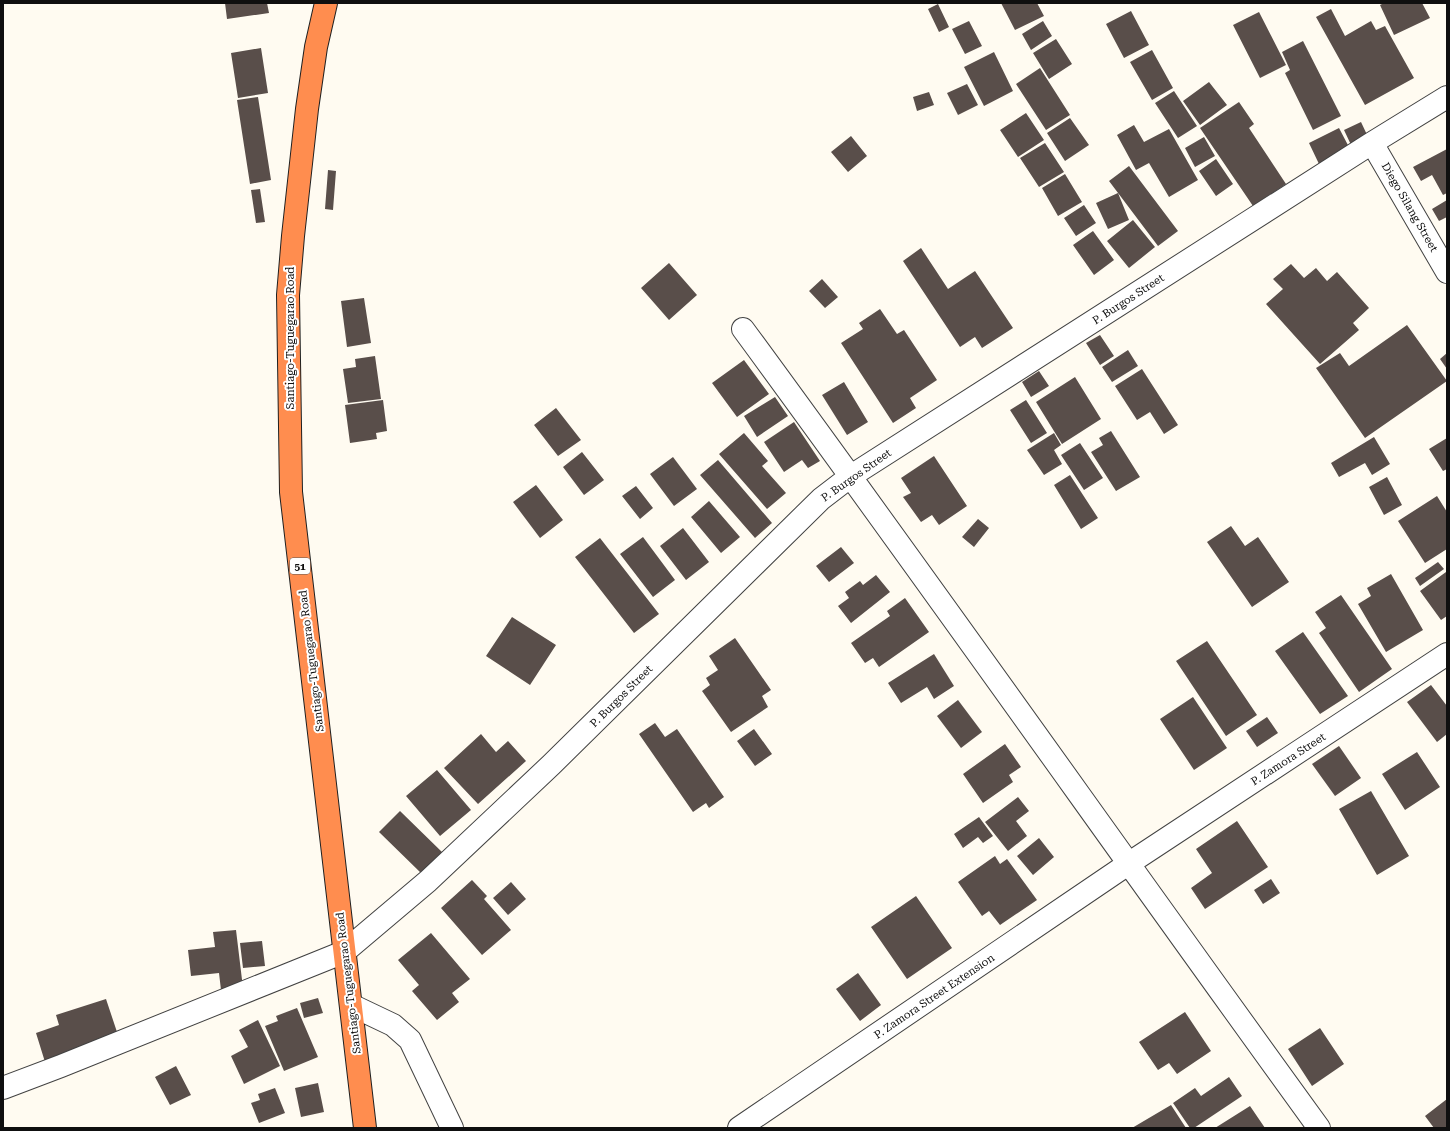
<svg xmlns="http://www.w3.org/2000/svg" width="1450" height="1131" font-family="'Roboto Serif',serif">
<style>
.building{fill:#594e4a}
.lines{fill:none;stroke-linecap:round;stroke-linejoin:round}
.street-casing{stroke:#424242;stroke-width:24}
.highway-casing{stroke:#202020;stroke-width:24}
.street{stroke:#fff;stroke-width:22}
.highway{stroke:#ff8d4f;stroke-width:22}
.labels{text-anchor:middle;stroke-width:4;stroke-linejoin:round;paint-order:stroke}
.shield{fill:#fff;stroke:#575757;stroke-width:1}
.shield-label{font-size:10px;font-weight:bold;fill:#0f0f0f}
.street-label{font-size:11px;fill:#0f0f0f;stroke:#fff}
</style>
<rect width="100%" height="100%" fill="#fffbf1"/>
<path class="building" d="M225 3H267L269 13 227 19Z
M1001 3H1037L1044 16 1015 30Z
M1384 3H1422L1430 18 1394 35 1380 5Z
M938 4 949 27 939 32 928 9Z
M1331 9 1345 36 1371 21 1376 30 1385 26 1414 78 1365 105 1316 17Z
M1131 11 1149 45 1124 58 1106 24Z
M1259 12 1286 65 1260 78 1233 25Z
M969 21 982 46 965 54 952 29Z
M1043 21 1052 36 1031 50 1022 34Z
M1056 39 1072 64 1049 79 1033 53Z
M1303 41 1341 116 1313 130 1285 73 1290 70 1282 52Z
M261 48 268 93 238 98 231 53Z
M1152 50 1173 88 1152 100 1130 62Z
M994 52 1013 91 984 106 964 67Z
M1040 68 1070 115 1046 130 1016 84Z
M1209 82 1227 105 1200 125 1183 101Z
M967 84 978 105 958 115 947 93Z
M1174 91 1197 126 1178 138 1155 103Z
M929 92 934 105 917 111 913 97Z
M258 97 271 180 250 184 237 100Z
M1239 102 1254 124 1249 128 1286 184 1253 206 1200 128Z
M1026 113 1044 140 1018 157 1000 130Z
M1070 118 1089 145 1065 161 1047 133Z
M1361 122 1369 139 1352 147 1344 130Z
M1134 125 1144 142 1169 129 1198 180 1169 197 1149 163 1136 170 1117 135Z
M1339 128 1350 149 1319 164 1309 143Z
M851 136 867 156 848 172 831 152Z
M1204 137 1215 156 1195 167 1185 148Z
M1045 143 1064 172 1039 187 1020 158Z
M1447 149V193L1443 195 1432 175 1421 181 1413 167Z
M1216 159 1233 184 1216 196 1199 171Z
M1129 166 1178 231 1158 246 1109 181Z
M328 170 336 171 333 210 325 209Z
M1065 174 1082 202 1058 216 1042 188Z
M260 189 265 222 256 223 251 190Z
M1118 193 1129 220 1108 229 1096 203Z
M1447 200V217L1439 221 1432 209Z
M1084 205 1096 223 1076 236 1064 218Z
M1133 220 1155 247 1129 268 1107 241Z
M1093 231 1114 260 1094 275 1073 245Z
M921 248 948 289 975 271 1013 328 982 348 975 337 960 347 903 261Z
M669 263 697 295 669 320 641 288Z
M1291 264 1304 278 1316 268 1327 281 1337 272 1369 308 1353 323 1359 330 1320 364 1266 304 1283 289 1273 279Z
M822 279 838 297 825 308 809 291Z
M364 298 371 343 347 347 341 301Z
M880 309 897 334 904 330 937 380 910 398 916 408 893 423 841 343 863 329 859 323Z
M1407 325 1447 381 1365 438 1316 368 1340 353 1349 366Z
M1100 335 1114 356 1100 365 1086 343Z
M1128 350 1138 366 1112 382 1102 367Z
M1447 353V369L1440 359Z
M375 356 381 399 348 403 343 369 356 367 355 359Z
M744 360 769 394 737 417 712 383Z
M1142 369 1178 425 1164 434 1150 412 1137 420 1115 386Z
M1039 371 1049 386 1031 397 1022 382Z
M1075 377 1101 419 1062 444 1036 402Z
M844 382 868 422 847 435 822 395Z
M775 397 788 416 757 437 744 416Z
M383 400 387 431 376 433 377 439 350 443 345 405Z
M1026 400 1047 433 1031 443 1010 410Z
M556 408 581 440 558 456 534 425Z
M794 422 820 461 808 468 802 460 784 472 764 442Z
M1111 431 1140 477 1116 491 1091 452 1103 445 1099 438Z
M744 433 768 461 762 466 786 493 767 509 719 454Z
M1054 433 1061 445 1054 450 1062 464 1044 475 1027 450Z
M1374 437 1390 464 1372 475 1365 463 1339 477 1331 463Z
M1447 438V469L1443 471 1429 449Z
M1080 443 1103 478 1084 490 1061 455Z
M582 452 604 480 584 495 563 467Z
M934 456 967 506 939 525 932 515 921 522 903 497 911 493 901 478Z
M673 457 697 489 674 506 650 474Z
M718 460 772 523 755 538 700 475Z
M1070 475 1098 518 1081 529 1054 485Z
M1387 477 1402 505 1384 515 1369 487Z
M536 485 563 520 540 538 513 502Z
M636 486 653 508 640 519 622 496Z
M1437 496 1447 512V549L1425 563 1398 521Z
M709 501 740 537 721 553 691 517Z
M978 519 989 528 974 547 962 537Z
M1231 526 1245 546 1258 537 1289 582 1252 607 1207 542Z
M683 528 709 562 686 580 660 546Z
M643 537 675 580 653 597 620 554Z
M600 538 659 614 634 633 575 557Z
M841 547 854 563 829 582 816 566Z
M1438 562 1444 569 1420 586 1415 578Z
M1446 572 1447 616 1441 620 1420 591Z
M1391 574 1423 630 1386 652 1358 604 1371 596 1367 588Z
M876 575 890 592 851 623 838 606 849 598 845 592 860 581 863 585Z
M1341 595 1392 669 1359 692 1319 633 1326 628 1315 612Z
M905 598 929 632 879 667 873 658 865 663 851 643 890 616 887 611Z
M512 617 556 645 530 685 486 656Z
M1303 632 1348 696 1320 714 1275 651Z
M735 638 771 690 762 696 768 707 731 732 702 691 710 685 706 678 718 670 709 656Z
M1207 641 1257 715 1226 736 1176 661Z
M934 654 954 686 934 699 927 687 901 703 888 683Z
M1431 685 1447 706V734L1437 742 1407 702Z
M1193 697 1227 748 1194 770 1160 719Z
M958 700 982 732 961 748 937 716Z
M1267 717 1278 733 1257 747 1246 731Z
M655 723 665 737 677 729 724 797 709 808 706 803 693 812 639 734Z
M754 729 772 754 755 766 737 741Z
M481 734 496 752 508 741 526 761 478 804 444 768Z
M1005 744 1021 767 1009 775 1013 782 983 803 963 774Z
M1339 746 1361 778 1335 796 1312 764Z
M1417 752 1440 787 1405 810 1382 774Z
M437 770 471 810 440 836 406 796Z
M1371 791 1409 856 1377 875 1339 809Z
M1018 797 1029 811 1016 821 1027 836 1008 851 985 822Z
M400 811 443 853 422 874 379 832Z
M979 817 993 836 983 843 978 837 963 848 954 834Z
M1237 821 1268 867 1205 909 1191 888 1212 873 1196 849Z
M1039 838 1054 857 1033 875 1017 856Z
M995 856 1000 864 1007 859 1037 900 1000 925 989 911 982 916 958 882Z
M1271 879 1280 893 1263 904 1254 890Z
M472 880 487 896 484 899 511 930 482 955 441 908Z
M511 882 526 899 508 915 493 898Z
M916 896 952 948 907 979 871 927Z
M236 930 243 988 221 990 219 973 191 976 188 950 215 947 213 932Z
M431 933 470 979 452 993 459 1002 437 1020 412 991 419 985 398 960Z
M262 941 265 966 243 968 240 943Z
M858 973 881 1005 860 1021 836 989Z
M318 998 323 1013 304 1018 300 1003Z
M106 999 119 1038 45 1062 36 1033 59 1025 56 1015Z
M297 1008 318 1057 284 1071 265 1026 278 1021 276 1016Z
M1185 1012 1211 1051 1177 1074 1169 1063 1158 1070 1139 1042Z
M258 1020 280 1066 244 1084 231 1056 248 1047 239 1030Z
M1320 1028 1344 1064 1312 1086 1288 1049Z
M176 1066 191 1095 170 1105 155 1077Z
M1229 1077 1242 1096 1194 1128H1190L1173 1103 1195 1088 1201 1096Z
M318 1083 324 1112 301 1117 295 1088Z
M275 1088 285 1113 259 1123 251 1103 260 1100 258 1094Z
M1447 1099V1128H1434L1425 1116Z
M1171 1105 1186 1128H1132Z
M1250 1106 1265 1128H1215Z"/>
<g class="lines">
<defs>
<path id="street" d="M1372 143 1447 272
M743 329C937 593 1126 862 1319 1128
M351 1005 393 1025 410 1040 452 1128
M3 1088 61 1066 344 952 428 881 551 765 821 499 851 476 1372 143 1447 97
M739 1128 1128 864 1447 654"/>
<path id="highway" d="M326 3 316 47 307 109 293 236 288 295 291 492 365 1128"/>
</defs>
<use href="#street" class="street-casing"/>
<use href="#highway" class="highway-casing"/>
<use href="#street" class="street"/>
<use href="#highway" class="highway"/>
</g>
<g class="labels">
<rect class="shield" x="290" y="558" width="20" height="16" rx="3"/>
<g class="shield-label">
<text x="300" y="570">51</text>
</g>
<g class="street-label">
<text transform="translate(1410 207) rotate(60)" y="4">Diego Silang Street</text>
<text transform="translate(1128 299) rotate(-33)" y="4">P. Burgos Street</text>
<text transform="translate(290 338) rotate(-90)" y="4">Santiago-Tuguegarao Road</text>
<text transform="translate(856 475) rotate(-35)" y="4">P. Burgos Street</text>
<text transform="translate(311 661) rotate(-97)" y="4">Santiago-Tuguegarao Road</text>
<text transform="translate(621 696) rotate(-45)" y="4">P. Burgos Street</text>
<text transform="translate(1288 759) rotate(-33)" y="4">P. Zamora Street</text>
<text transform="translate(348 983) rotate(-97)" y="4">Santiago-Tuguegarao Road</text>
<text transform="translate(934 996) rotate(-34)" y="4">P. Zamora Street Extension</text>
</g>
</g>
<rect width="1450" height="1131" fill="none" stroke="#0f0f0f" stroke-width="8"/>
</svg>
